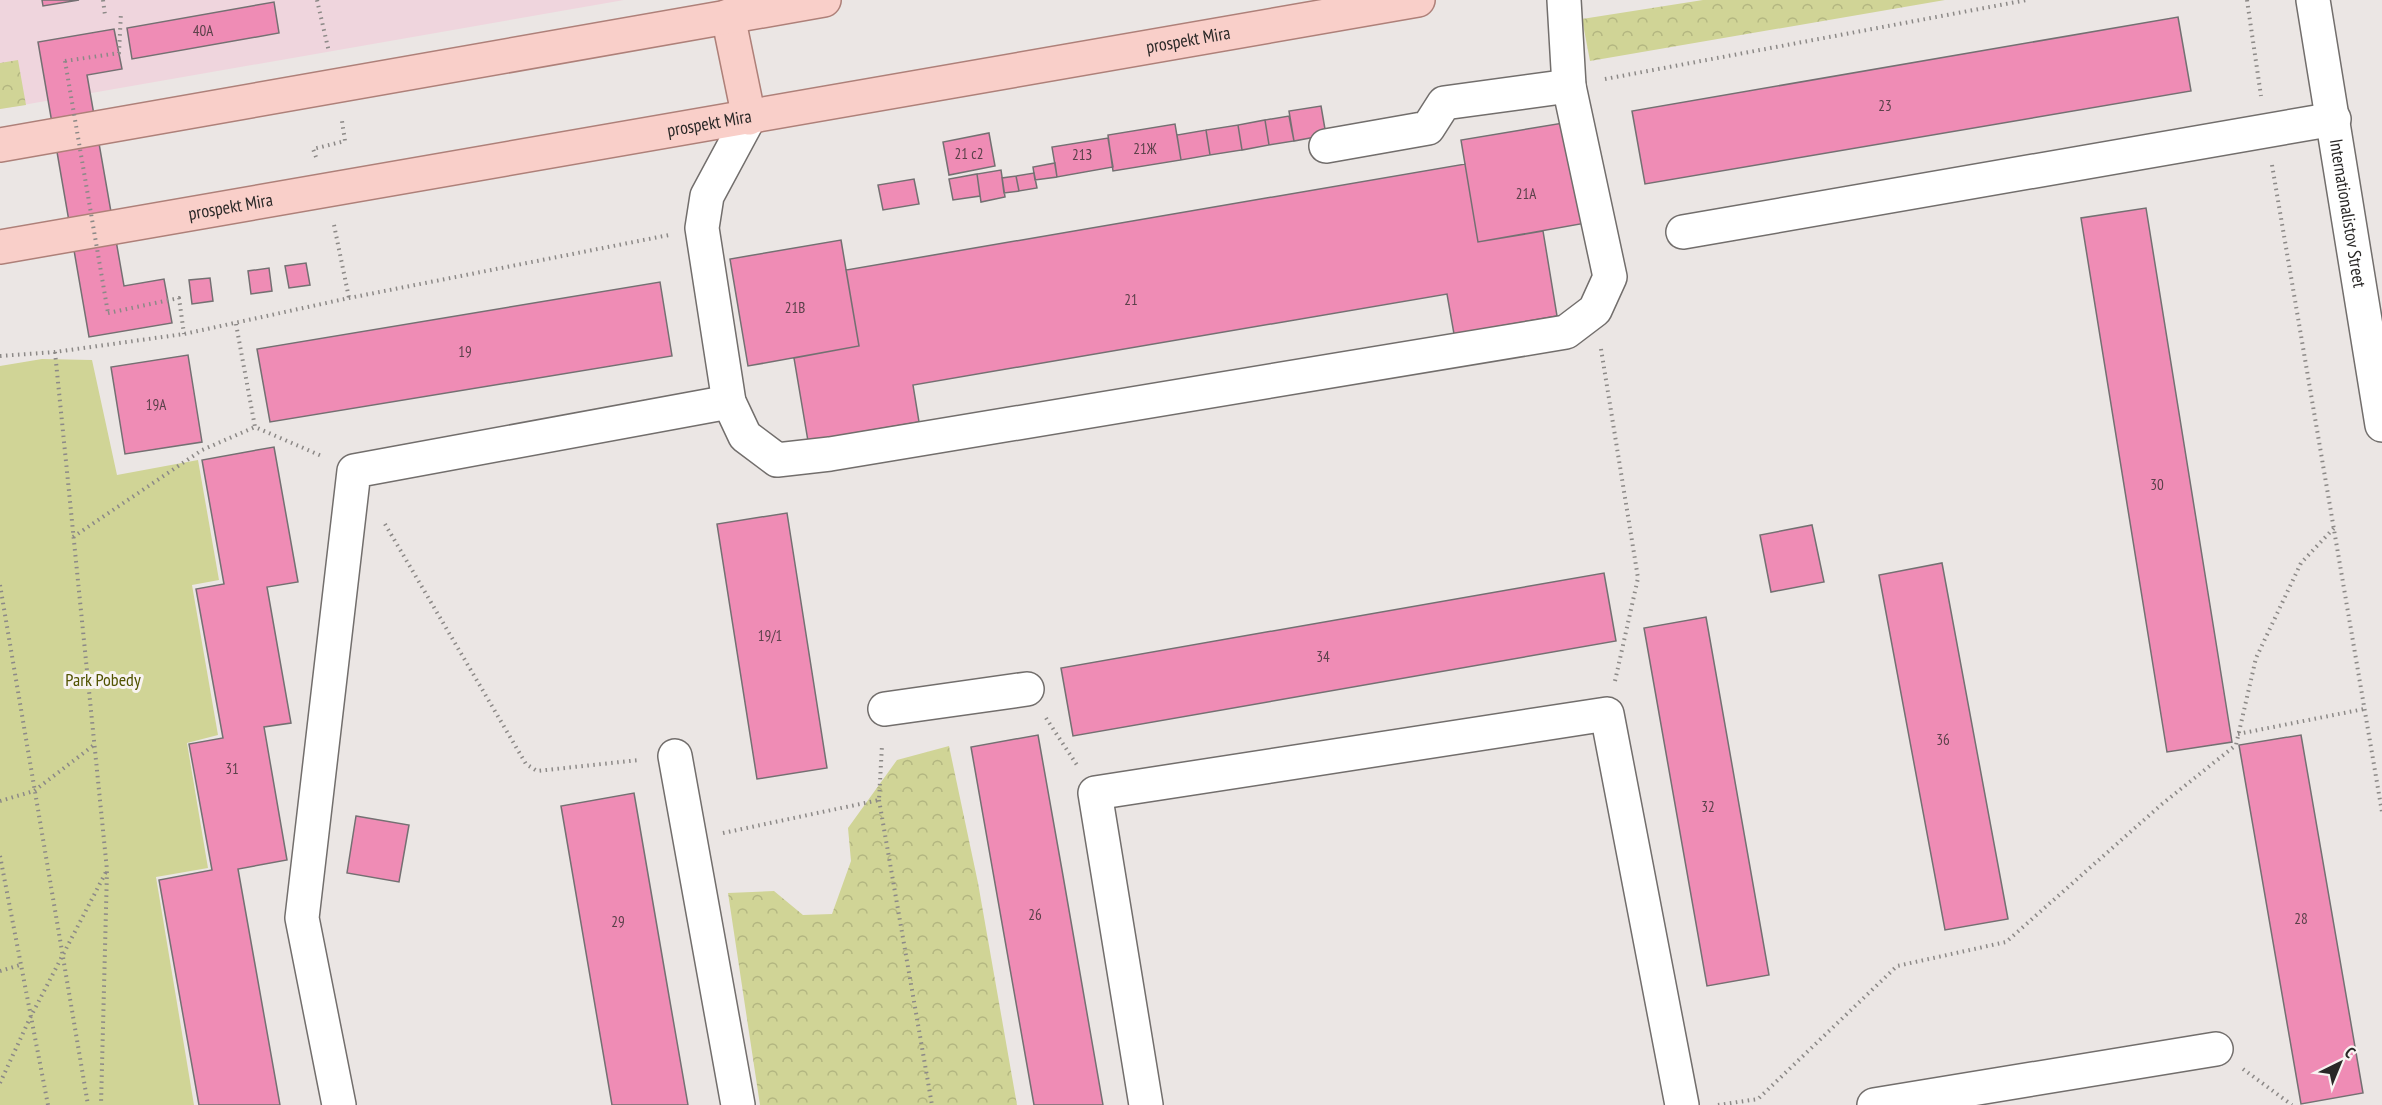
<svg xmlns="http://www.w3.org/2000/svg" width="2382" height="1105" font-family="'PT Sans Narrow',sans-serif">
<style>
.commercial{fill:#efd5dd}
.forest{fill:url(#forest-crowns)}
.park{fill:#d0d496}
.building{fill:#ef8cb5;stroke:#747072;stroke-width:1.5}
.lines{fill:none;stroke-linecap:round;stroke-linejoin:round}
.minor-casing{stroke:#726e6c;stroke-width:36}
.major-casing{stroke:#ae8079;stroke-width:36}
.path{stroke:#8c8987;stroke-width:4;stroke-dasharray:1.5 4.5;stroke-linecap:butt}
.minor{stroke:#fff;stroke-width:33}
.major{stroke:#f9cfc9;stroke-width:33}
.path-bridge{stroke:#8c8987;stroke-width:4;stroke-dasharray:1.5 4.5;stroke-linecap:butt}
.labels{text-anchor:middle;stroke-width:6;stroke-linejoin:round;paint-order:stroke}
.number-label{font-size:15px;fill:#5b414a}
.street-label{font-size:18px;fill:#2a2827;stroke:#f8f3f1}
.park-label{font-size:18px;fill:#515300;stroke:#f8f3f1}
</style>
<defs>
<pattern id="forest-crowns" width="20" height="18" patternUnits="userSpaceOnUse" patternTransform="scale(1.5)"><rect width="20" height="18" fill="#d0d496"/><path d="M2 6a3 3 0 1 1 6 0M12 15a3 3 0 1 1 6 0" fill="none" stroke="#b3b681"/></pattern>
</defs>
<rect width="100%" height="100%" fill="#ebe6e4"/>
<path class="commercial" d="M0 0H624L0 109Z"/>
<path class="forest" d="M1703 0H1945L1590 61 1582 19Z
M18 60 26 105 0 109V63Z
M949 746 978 883 1017 1105H760L728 893 774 891 803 915 832 914 851 861 848 828 897 760Z"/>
<path class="park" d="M42 359 92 360 117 475 198 460 219 580 192 585 218 735 187 743 208 868 156 877 194 1105H0V366Z"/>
<path class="building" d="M42 0H79L43 6Z
M274 2 279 33 132 59 127 28Z
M2178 17 2191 91 1645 184 1632 111Z
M114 29 122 69 87 75 124 286 164 279 172 323 89 337 38 42Z
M1321 106 1326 135 1294 141 1289 111Z
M1289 116 1294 141 1269 145 1265 120Z
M1265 120 1269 145 1242 150 1238 125Z
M1569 122 1586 223 1478 242 1461 140Z
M1175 124 1181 160 1113 171 1108 135Z
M1238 125 1242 150 1210 155 1206 130Z
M1206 130 1210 155 1181 160 1177 135Z
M989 133 995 166 949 175 943 142Z
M1108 138 1113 167 1057 177 1052 147Z
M1055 163 1057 177 1035 180 1033 167Z
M1465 164 1478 242 1543 231 1557 316 1454 334 1447 294 913 385 919 422 808 441 794 358 859 346 846 270Z
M1001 170 1005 197 981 202 977 174Z
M1034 173 1037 188 1019 191 1016 176Z
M977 174 980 196 953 200 949 179Z
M1016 176 1019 191 1004 193 1002 178Z
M914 179 919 204 883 210 878 185Z
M2146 208 2232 742 2167 752 2081 218Z
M841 240 859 346 748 366 730 259Z
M306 263 310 285 289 288 285 266Z
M269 268 272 291 251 294 248 271Z
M210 278 213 301 192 304 189 280Z
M660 282 672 356 270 422 257 349Z
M188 355 202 442 125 454 111 367Z
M274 447 298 582 267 587 291 723 264 727 287 860 238 869 280 1105H199L159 880 212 870 189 744 223 738 196 589 224 584 202 460Z
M787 513 827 768 757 779 717 524Z
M1812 525 1824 582 1771 592 1760 535Z
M1942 563 2008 919 1945 930 1879 575Z
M1604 573 1616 641 1073 736 1061 668Z
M1706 617 1769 975 1707 986 1644 628Z
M1038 735 1062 870 1103 1105H1034L971 747Z
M2301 735 2363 1093 2301 1104 2239 745Z
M634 793 669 996 688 1105H612L561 806Z
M356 816 409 825 399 882 347 873Z"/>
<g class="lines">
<defs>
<g id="minor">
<path id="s1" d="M2313 0 2382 425"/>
<path d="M749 118 707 196 702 228 729 402 745 436 777 460 830 454 1566 332 1595 310 1610 277 1569 86 1564 0"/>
<path d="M1326 146 1428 128 1444 103 1569 86"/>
<path d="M1683 232 2334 119"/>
<path d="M885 709 1027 689"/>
<path d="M675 756 738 1105"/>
<path d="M339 1105 302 918 354 471 729 402"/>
<path d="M1146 1105 1095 793 1607 714 1682 1105"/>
<path d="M1874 1105 2216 1049"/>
</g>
<g id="major">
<path d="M728 16 749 118"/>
<path d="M0 145 824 0"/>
<path id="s2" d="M0 247 1418 0"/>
</g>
</defs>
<use href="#minor" class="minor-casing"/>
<use href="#major" class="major-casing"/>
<path class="path" d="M103 0 105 15
M317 0 329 52
M2247 0 2261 96
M65 61 119 53 121 12
M1605 79 2027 0
M316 157 313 149 345 141 342 121
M2272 165 2382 812
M334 225 349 298
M108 313 179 298 184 334
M236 324 255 427 324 457
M1601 349 1638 578 1615 681
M55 352 107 870 101 1105
M0 356 55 352 184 334 349 298 669 235
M385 524 526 764 537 771 639 760
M73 537 202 450 255 427
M0 585 88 1105
M1046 718 1077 765
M2238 734 2364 709
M879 800 932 1105
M0 801 34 791 94 745
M723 833 879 800 882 745
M0 856 48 1105
M0 971 20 965
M2243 1069 2292 1105
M0 1083 30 1018 106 872
M1718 1105 1758 1099 1897 966 2006 942 2162 804 2236 745 2256 658 2301 563 2334 528"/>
<use href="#minor" class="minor"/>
<use href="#major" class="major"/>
<path class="path-bridge" d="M65 61 108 313"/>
</g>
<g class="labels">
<g class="number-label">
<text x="203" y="36">40А</text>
<text x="1885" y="111">23</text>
<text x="1145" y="154">21Ж</text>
<text x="969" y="159">21 с2</text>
<text x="1082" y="160">21З</text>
<text x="1526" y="199">21А</text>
<text x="1131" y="305">21</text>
<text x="795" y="313">21В</text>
<text x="465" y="357">19</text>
<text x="156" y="410">19А</text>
<text x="2157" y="490">30</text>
<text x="770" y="641">19/1</text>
<text x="1323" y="662">34</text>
<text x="1943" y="745">36</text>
<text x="232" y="774">31</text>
<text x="1708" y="812">32</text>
<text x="1035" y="920">26</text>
<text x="2301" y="924">28</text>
<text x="618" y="927">29</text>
</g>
<g class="street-label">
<text dy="6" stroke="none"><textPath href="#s2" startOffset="1206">prospekt Mira</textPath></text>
<text dy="6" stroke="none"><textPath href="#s2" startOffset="720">prospekt Mira</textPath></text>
<text dy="6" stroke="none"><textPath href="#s2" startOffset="234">prospekt Mira</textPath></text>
<text dy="6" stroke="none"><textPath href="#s1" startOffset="216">Internationalistov Street</textPath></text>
</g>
<g class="park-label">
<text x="103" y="686">Park Pobedy</text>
</g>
</g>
<g transform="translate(2340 1063) rotate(43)" stroke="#f8f3f1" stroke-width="4.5" paint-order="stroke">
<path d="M0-4.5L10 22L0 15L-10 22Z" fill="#2a2827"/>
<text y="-9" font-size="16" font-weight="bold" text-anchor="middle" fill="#2a2827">С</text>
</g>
</svg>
